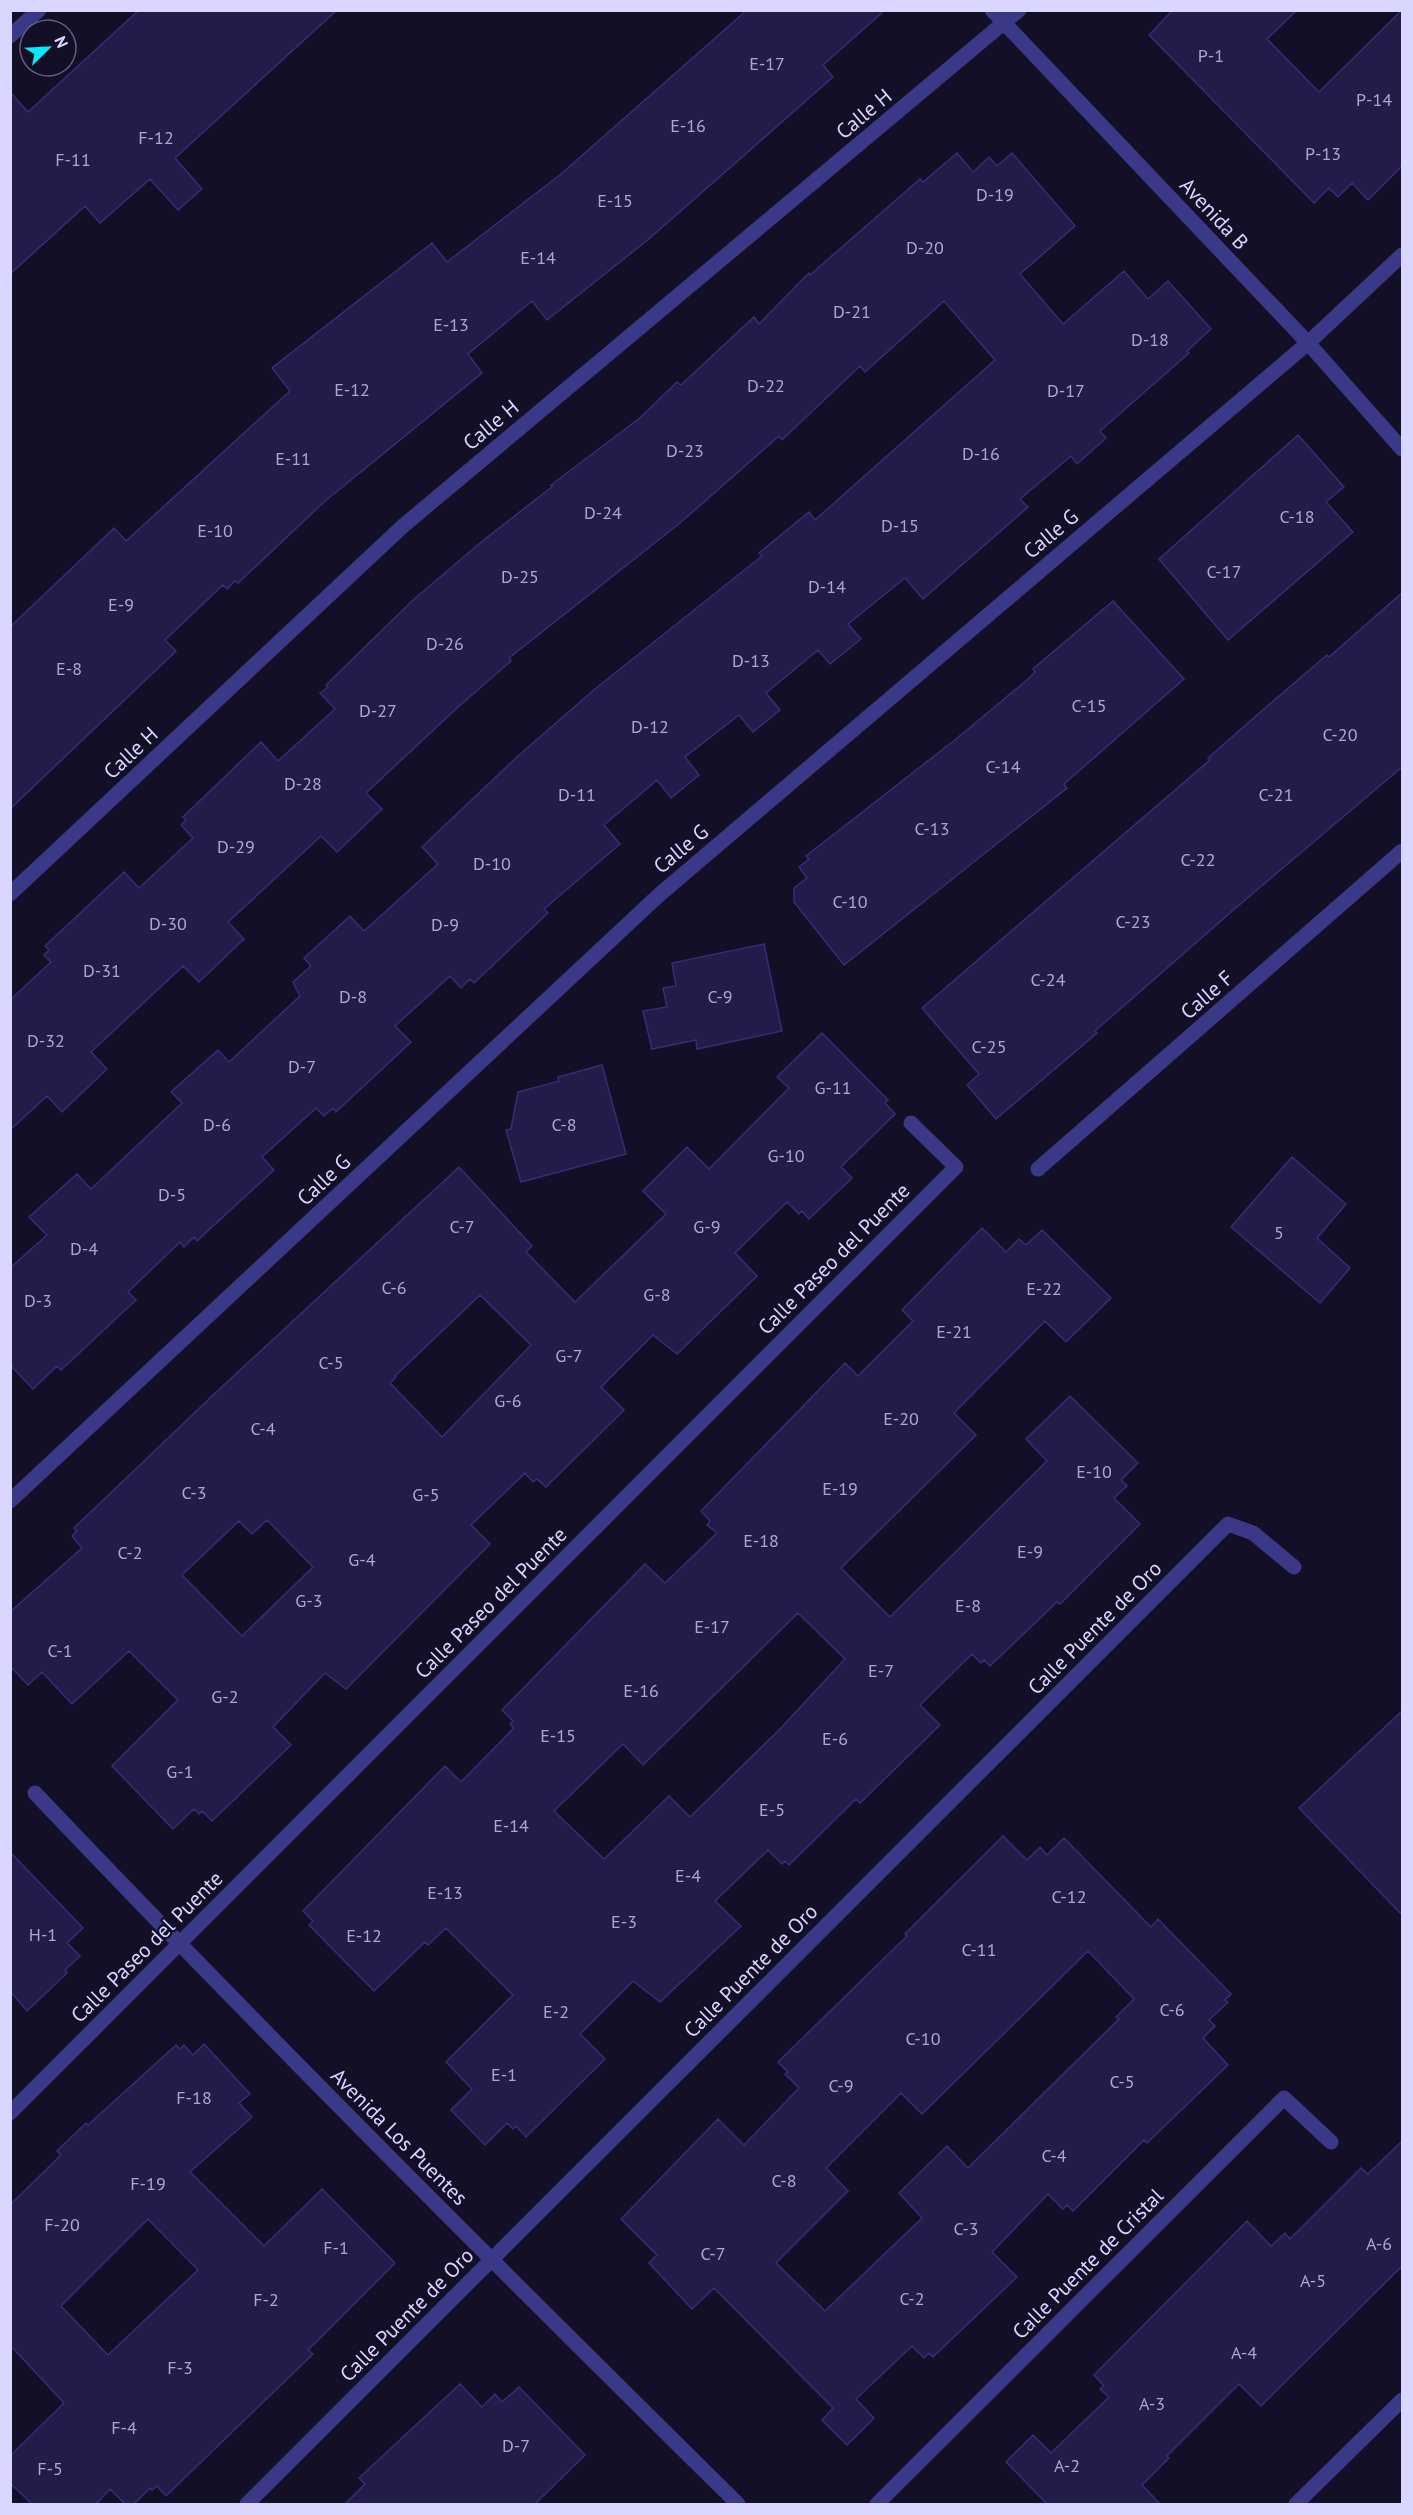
<svg xmlns="http://www.w3.org/2000/svg" width="1413" height="2515" font-family="'PT Sans',sans-serif">
<style>
.building{fill:#231b49;stroke:#392c75;stroke-width:1.5;fill-rule:evenodd}
.lines{fill:none;stroke-linecap:round;stroke-linejoin:round}
.minor{stroke:#3b3987;stroke-width:15}
.labels{text-anchor:middle;stroke-width:4.5;stroke-linejoin:round;paint-order:stroke}
.number-label{font-size:18px;fill:#aca7d2}
.street-label{font-size:21px;fill:#d9d6ff;stroke:#130f27}
</style>
<rect width="100%" height="100%" fill="#130f27"/>
<path class="building" d="M139 10H337L175 158 202 189 178 210 150 179 100 223 85 206 10 274V92L28 112Z
M747 10H885L823 65 833 77 650 238 547 320 532 301 468 354 482 373 324 502 238 583 235 581 227 589 223 585 165 640 176 651 10 809V627L114 528 126 541 290 391 272 368 432 243 447 262 561 174Z
M1173 10H1297L1267 39 1319 92 1402 10V166L1368 200 1352 183 1338 197 1329 188 1314 203 1149 35Z
M957 153 973 172 989 157 997 166 1012 153 1075 226 1020 274 1063 324 1124 271 1148 299 1168 281 1211 329 1187 351 1189 353 1100 431 1106 438 1077 464 1071 456 1020 499 1028 507 923 599 905 578 848 624 861 639 830 664 818 650 766 693 780 710 753 732 739 715 685 757 699 775 671 798 657 780 604 825 620 844 544 909 548 913 474 983 470 979 461 988 450 976 395 1026 411 1042 336 1112 333 1108 324 1116 316 1108 262 1157 274 1170 197 1241 194 1237 184 1247 180 1242 128 1292 136 1300 61 1370 57 1366 33 1389 10 1365V1268L47 1235 29 1217 77 1174 91 1189 182 1103 171 1092 218 1050 229 1062 300 996 293 982 311 966 304 958 350 916 364 931 438 864 422 847 518 756 595 689 762 556 759 553 809 512 815 520 995 360 944 301 865 372 860 366 782 440 779 436 680 523 509 658 511 661 457 708 366 793 382 809 337 852 321 836 228 922 244 939 199 982 183 966 91 1052 107 1069 62 1112 47 1096 10 1130V1000L51 962 44 955 49 950 45 946 124 872 139 888 193 838 181 825 186 820 183 817 261 742 278 761 335 709 320 693 328 687 326 685 412 601 480 543 553 486 551 485 641 417 677 382 681 385 754 317 759 324 809 273 810 275 920 179 923 182Z
M1298 435 1344 487 1326 502 1353 532 1228 640 1159 559Z
M1402 593V767L1238 906 1095 1031 1097 1033 996 1119 967 1085 979 1074 922 1008 1210 760 1208 758 1279 696 1327 655 1329 657Z
M1113 601 1184 679 1064 784 1067 788 844 965 794 902V888L807 878 799 867 809 859 806 856 956 739 1027 680 1035 672 1033 669Z
M764 944 782 1031 697 1049 696 1040 652 1049 643 1011 667 1007 663 988 676 986 672 963Z
M822 1033 888 1100 885 1103 895 1114 841 1167 852 1178 809 1219 802 1211 799 1214 787 1202 735 1253 757 1276 677 1354 653 1335 601 1387 624 1410 546 1487 537 1479 533 1482 525 1473 471 1525 490 1544 346 1689 325 1673 273 1727 291 1745 212 1821 202 1811 199 1814 194 1809 173 1829 112 1766 178 1700 129 1651 72 1704 42 1672 28 1685 10 1666V1612L82 1548 72 1536 77 1531 74 1528 210 1398 459 1167 532 1246 526 1252 575 1302 666 1214 643 1191 687 1147 709 1169 789 1088 777 1077ZM480 1295 531 1345 442 1437 390 1383 396 1377 395 1376ZM267 1520 313 1567 242 1636 182 1575 239 1521 252 1534Z
M602 1065 626 1154 521 1182 506 1130 511 1129 518 1092 559 1081 558 1077Z
M1292 1157 1346 1204 1317 1238 1350 1268 1320 1303 1231 1227Z
M982 1228 1006 1252 1019 1239 1026 1245 1042 1230 1111 1298 1066 1342 1045 1321 954 1413 976 1435 841 1568 890 1617 1047 1461 1026 1439 1070 1396 1138 1463 1121 1480 1127 1486 1114 1498 1140 1524 1060 1604 1057 1602 990 1666 984 1660 981 1663 972 1654 920 1705 940 1725 860 1803 856 1799 789 1865 785 1861 782 1864 768 1850 715 1901 741 1926 660 2002 633 1981 580 2034 605 2059 526 2137 516 2126 513 2129 507 2123 485 2145 451 2110 472 2089 446 2062 513 1995 446 1928 428 1945 425 1942 374 1991 309 1925 313 1921 303 1911 445 1766 461 1782 514 1728 510 1724 513 1721 502 1710 645 1564 665 1583 717 1533 707 1525 710 1521 701 1511 845 1363 858 1376 913 1321 902 1310ZM798 1613 845 1659 780 1729 690 1817 669 1796 604 1859 554 1811 623 1744 643 1765Z
M1402 1711V1915L1299 1808Z
M1003 1836 1027 1860 1040 1847 1047 1855 1064 1838 1151 1927 1158 1919 1231 1994 1225 2000 1228 2002 1209 2020 1215 2026 1203 2038 1228 2065 1147 2143 1144 2140 1073 2211 1067 2205 1063 2209 1048 2194 992 2252 1017 2277 933 2357 929 2353 924 2358 912 2346 856 2399 874 2418 847 2445 822 2420 833 2408 714 2288 692 2309 649 2263 657 2255 621 2219 718 2119 744 2145 799 2088 785 2074 788 2072 778 2062 907 1936 905 1934ZM1088 1951 1134 1999 1116 2017 1119 2019 968 2168 947 2146 899 2193 922 2218 825 2311 776 2263 848 2191 826 2168 901 2093 922 2114Z
M10 1852 83 1928 67 1943 80 1956 65 1970 67 1973 27 2011 10 1991Z
M204 2044 250 2094 239 2103 252 2117 190 2172 264 2246 322 2189 395 2263 308 2350 313 2354 166 2496 157 2486 152 2490 150 2488 133 2505H126L110 2489 95 2505H33L10 2483V2456L64 2403 10 2345V2205L61 2155 57 2151 86 2123 88 2125 176 2045 180 2049 184 2045 193 2055ZM148 2219 198 2270 108 2355 61 2306Z
M1402 2141V2266L1261 2406 1239 2384 1167 2456 1169 2458 1142 2485 1161 2505H1048L1006 2462 1033 2435 1051 2453 1109 2397 1100 2389 1104 2386 1094 2375 1247 2221 1271 2246 1285 2233 1290 2239 1361 2168 1368 2174Z
M460 2384 482 2407 495 2394 502 2402 519 2387 585 2455 534 2505H344L365 2484 359 2478Z"/>
<g class="lines">
<path class="minor" d="M992 10 1308 343 1402 449
M10 36 39 10
M10 894 403 526 1019 10
M1038 1169 1402 851
M10 1501 659 895 1308 343 1402 255
M35 1793C265 2035 501 2270 738 2504
M10 2113 956 1167 911 1123
M247 2504 1228 1524 1253 1533 1294 1567
M877 2504 1284 2098 1331 2142
M1296 2504 1402 2400"/>
</g>
<g class="labels">
<g class="number-label">
<text x="1211" y="62">P-1</text>
<text x="767" y="70">E-17</text>
<text x="1374" y="106">P-14</text>
<text x="688" y="132">E-16</text>
<text x="156" y="144">F-12</text>
<text x="1323" y="160">P-13</text>
<text x="73" y="166">F-11</text>
<text x="995" y="201">D-19</text>
<text x="615" y="207">E-15</text>
<text x="925" y="254">D-20</text>
<text x="538" y="264">E-14</text>
<text x="852" y="318">D-21</text>
<text x="451" y="331">E-13</text>
<text x="1150" y="346">D-18</text>
<text x="766" y="392">D-22</text>
<text x="352" y="396">E-12</text>
<text x="1066" y="397">D-17</text>
<text x="685" y="457">D-23</text>
<text x="981" y="460">D-16</text>
<text x="293" y="465">E-11</text>
<text x="603" y="519">D-24</text>
<text x="1297" y="523">C-18</text>
<text x="900" y="532">D-15</text>
<text x="215" y="537">E-10</text>
<text x="1224" y="578">C-17</text>
<text x="520" y="583">D-25</text>
<text x="827" y="593">D-14</text>
<text x="121" y="611">E-9</text>
<text x="445" y="650">D-26</text>
<text x="751" y="667">D-13</text>
<text x="69" y="675">E-8</text>
<text x="1089" y="712">C-15</text>
<text x="378" y="717">D-27</text>
<text x="650" y="733">D-12</text>
<text x="1340" y="741">C-20</text>
<text x="1003" y="773">C-14</text>
<text x="303" y="790">D-28</text>
<text x="577" y="801">D-11</text>
<text x="1276" y="801">C-21</text>
<text x="932" y="835">C-13</text>
<text x="236" y="853">D-29</text>
<text x="1198" y="866">C-22</text>
<text x="492" y="870">D-10</text>
<text x="850" y="908">C-10</text>
<text x="1133" y="928">C-23</text>
<text x="168" y="930">D-30</text>
<text x="445" y="931">D-9</text>
<text x="102" y="977">D-31</text>
<text x="1048" y="986">C-24</text>
<text x="353" y="1003">D-8</text>
<text x="720" y="1003">C-9</text>
<text x="46" y="1047">D-32</text>
<text x="989" y="1053">C-25</text>
<text x="302" y="1073">D-7</text>
<text x="833" y="1094">G-11</text>
<text x="217" y="1131">D-6</text>
<text x="564" y="1131">C-8</text>
<text x="786" y="1162">G-10</text>
<text x="172" y="1201">D-5</text>
<text x="462" y="1233">C-7</text>
<text x="707" y="1233">G-9</text>
<text x="1279" y="1239">5</text>
<text x="84" y="1255">D-4</text>
<text x="394" y="1294">C-6</text>
<text x="1044" y="1295">E-22</text>
<text x="657" y="1301">G-8</text>
<text x="38" y="1307">D-3</text>
<text x="954" y="1338">E-21</text>
<text x="569" y="1362">G-7</text>
<text x="331" y="1369">C-5</text>
<text x="508" y="1407">G-6</text>
<text x="901" y="1425">E-20</text>
<text x="263" y="1435">C-4</text>
<text x="1094" y="1478">E-10</text>
<text x="840" y="1495">E-19</text>
<text x="194" y="1499">C-3</text>
<text x="426" y="1501">G-5</text>
<text x="761" y="1547">E-18</text>
<text x="1030" y="1558">E-9</text>
<text x="130" y="1559">C-2</text>
<text x="362" y="1566">G-4</text>
<text x="309" y="1607">G-3</text>
<text x="968" y="1612">E-8</text>
<text x="712" y="1633">E-17</text>
<text x="60" y="1657">C-1</text>
<text x="881" y="1677">E-7</text>
<text x="641" y="1697">E-16</text>
<text x="225" y="1703">G-2</text>
<text x="558" y="1742">E-15</text>
<text x="835" y="1745">E-6</text>
<text x="180" y="1778">G-1</text>
<text x="772" y="1816">E-5</text>
<text x="511" y="1832">E-14</text>
<text x="688" y="1882">E-4</text>
<text x="445" y="1899">E-13</text>
<text x="1069" y="1903">C-12</text>
<text x="624" y="1928">E-3</text>
<text x="43" y="1941">H-1</text>
<text x="364" y="1942">E-12</text>
<text x="979" y="1956">C-11</text>
<text x="1172" y="2016">C-6</text>
<text x="556" y="2018">E-2</text>
<text x="923" y="2045">C-10</text>
<text x="504" y="2081">E-1</text>
<text x="1122" y="2088">C-5</text>
<text x="841" y="2092">C-9</text>
<text x="194" y="2104">F-18</text>
<text x="1054" y="2162">C-4</text>
<text x="784" y="2187">C-8</text>
<text x="148" y="2190">F-19</text>
<text x="62" y="2231">F-20</text>
<text x="966" y="2235">C-3</text>
<text x="1379" y="2250">A-6</text>
<text x="336" y="2254">F-1</text>
<text x="713" y="2260">C-7</text>
<text x="1313" y="2287">A-5</text>
<text x="912" y="2305">C-2</text>
<text x="266" y="2306">F-2</text>
<text x="1244" y="2359">A-4</text>
<text x="180" y="2374">F-3</text>
<text x="1152" y="2410">A-3</text>
<text x="124" y="2434">F-4</text>
<text x="516" y="2452">D-7</text>
<text x="1067" y="2472">A-2</text>
<text x="50" y="2475">F-5</text>
</g>
<g class="street-label">
<text transform="translate(864 114) rotate(-40)" y="7">Calle H</text>
<text transform="translate(1214 214) rotate(47)" y="7">Avenida B</text>
<text transform="translate(491 425) rotate(-40)" y="7">Calle H</text>
<text transform="translate(1051 534) rotate(-40)" y="7">Calle G</text>
<text transform="translate(131 753) rotate(-43)" y="7">Calle H</text>
<text transform="translate(681 849) rotate(-40)" y="7">Calle G</text>
<text transform="translate(1207 995) rotate(-41)" y="7">Calle F</text>
<text transform="translate(324 1180) rotate(-43)" y="7">Calle G</text>
<text transform="translate(834 1259) rotate(-45)" y="7">Calle Paseo del Puente</text>
<text transform="translate(491 1603) rotate(-45)" y="7">Calle Paseo del Puente</text>
<text transform="translate(1095 1628) rotate(-45)" y="7">Calle Puente de Oro</text>
<text transform="translate(147 1947) rotate(-45)" y="7">Calle Paseo del Puente</text>
<text transform="translate(751 1971) rotate(-45)" y="7">Calle Puente de Oro</text>
<text transform="translate(399 2137) rotate(45)" y="7">Avenida Los Puentes</text>
<text transform="translate(1088 2264) rotate(-45)" y="7">Calle Puente de Cristal</text>
<text transform="translate(407 2315) rotate(-45)" y="7">Calle Puente de Oro</text>
</g>
</g>
<rect width="1413" height="2515" fill="none" stroke="#d9d6ff" stroke-width="24"/>
<g transform="translate(48 48) rotate(66)"><circle r="28" fill="#130f27" stroke="#625f7d" stroke-width="1.5"/>
<path d="M0-4.5L10 22L0 15L-10 22Z" fill="#02ebff"/>
<text y="-9" font-size="16" font-weight="bold" text-anchor="middle" fill="#d9d6ff">N</text>
</g>
</svg>
